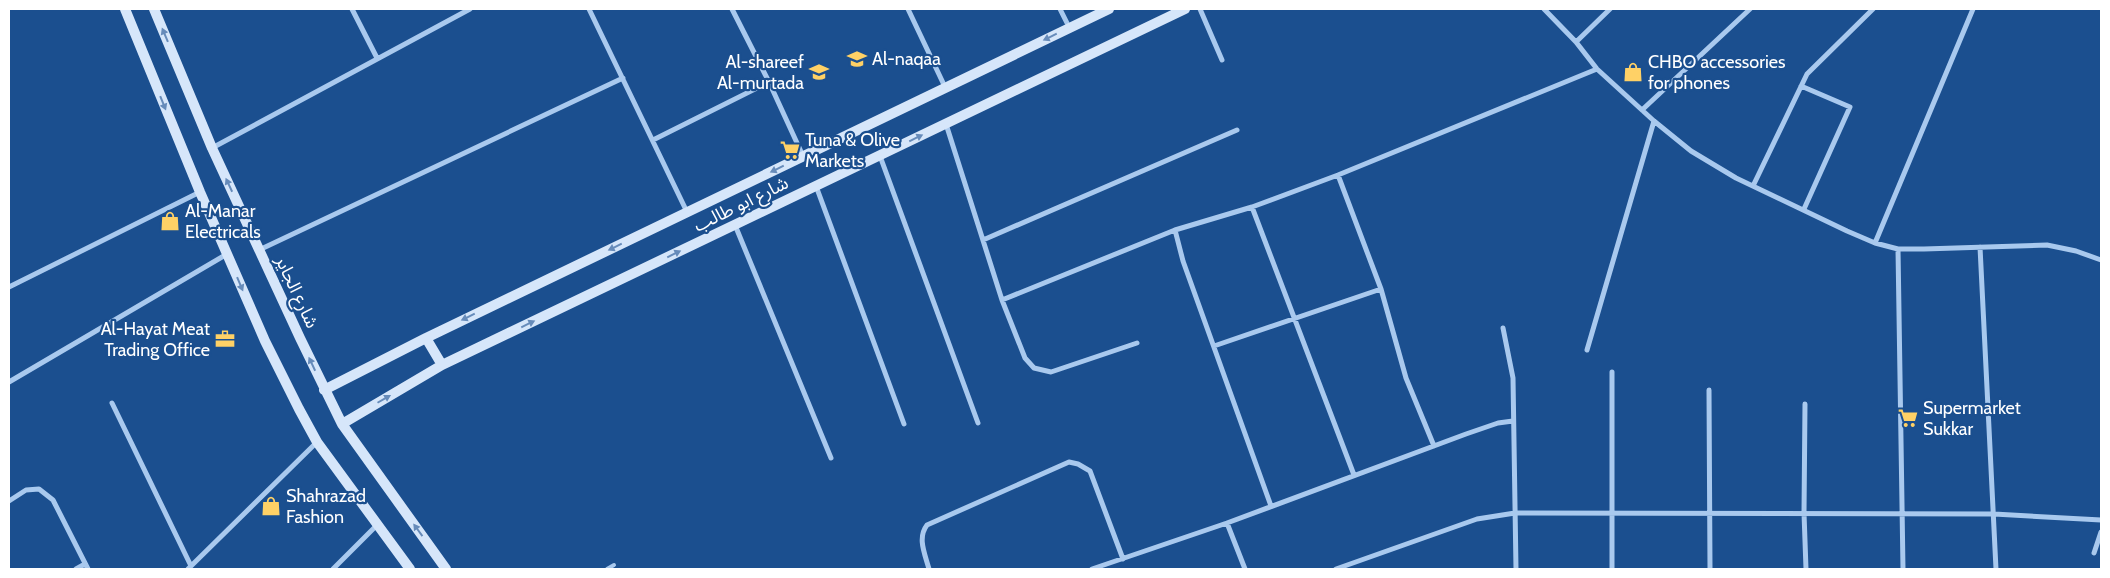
<svg xmlns="http://www.w3.org/2000/svg" width="2110" height="578" font-family="Cabin,'Noto Sans Arabic',sans-serif">
<style>
.lines{fill:none;stroke-linecap:round;stroke-linejoin:round}
.lane{stroke:#a9c9ee;stroke-width:4}
.street{stroke:#a9c9ee;stroke-width:5}
.secondary{stroke:#d6e6fa;stroke-width:10}
.oneway{fill:#668bba}
.labels{text-anchor:middle;stroke-width:4.5;stroke-linejoin:round;paint-order:stroke}
.poi-label{font-size:18px;fill:#fff;stroke:#1b4f8f;text-anchor:start}
.street-label{font-size:18px;fill:#fff;stroke:#1b4f8f}
</style>
<rect width="100%" height="100%" fill="#1b4f8f"/>
<g class="lines">
<path class="lane" d="M607 569 614 565"/>
<path class="street" d="M352 9 377 58
M589 9 687 212
M732 9 769 82 803 156
M908 9 945 87
M1060 9 1067 23
M1200 9 1222 60
M1544 9 1576 42 1597 69 1654 121 1691 151 1736 178 1847 231 1875 243 1898 249H1924L2047 245 2076 251 2101 260
M1576 42 1610 9
M1801 86 1850 107 1804 209
M1642 110 1750 9
M946 124 1002 300 1025 358 1034 368 1051 372 1137 343
M653 140 769 82
M212 148 470 9
M880 156 978 423
M1338 175 1381 289 1406 378 1434 446
M816 186 904 424
M1753 186 1807 74 1873 9
M1252 207 1354 475
M735 225 831 458
M983 240 1237 130
M1875 243 1973 9
M1980 247 1996 569
M1898 249 1903 569
M259 250 623 78
M9 287 200 192
M1002 300 1175 230
M1503 328 1513 378 1516 569
M1214 346 1381 289
M1587 350 1654 121
M9 382 227 254
M1709 390 1710 569
M112 403 191 566
M1805 404 1804 513 1806 569
M9 501 26 490 39 489 53 500 88 569
M1271 506 1183 261 1175 230 1252 207 1338 175 1597 69
M1227 523 1245 569
M2094 553 2101 532
M76 569 85 564
M188 569 317 442
M333 569 377 525
M929 569C925 554 917 538 927 525L1069 462 1078 464 1090 471 1123 559
M1092 569 1227 523 1466 434 1498 423 1513 421
M1336 569 1477 519 1515 513 1994 514 2101 520
M1612 569V372"/>
<path class="secondary" d="M125 9 200 192 265 341 299 409 317 442 410 569
M154 9 212 148 300 338 342 424 446 569
M426 338 442 365
M324 390 426 338 1109 9
M342 424 442 365 1185 9"/>
</g>
<defs><path id="oneway-solid" d="M-6-.8H1V-3.2L6.5 0L1 3.2V.8H-6Z" transform="scale(1.25)"/></defs>
<g class="oneway">
<use href="#oneway-solid" transform="translate(165 35) rotate(-113)"/>
<use href="#oneway-solid" transform="translate(1050 37) rotate(154)"/>
<use href="#oneway-solid" transform="translate(163 103) rotate(68)"/>
<use href="#oneway-solid" transform="translate(916 138) rotate(-26)"/>
<use href="#oneway-solid" transform="translate(777 169) rotate(154)"/>
<use href="#oneway-solid" transform="translate(229 185) rotate(-115)"/>
<use href="#oneway-solid" transform="translate(615 247) rotate(154)"/>
<use href="#oneway-solid" transform="translate(674 254) rotate(-26)"/>
<use href="#oneway-solid" transform="translate(240 284) rotate(67)"/>
<use href="#oneway-solid" transform="translate(468 317) rotate(154)"/>
<use href="#oneway-solid" transform="translate(528 324) rotate(-26)"/>
<use href="#oneway-solid" transform="translate(312 364) rotate(-115)"/>
<use href="#oneway-solid" transform="translate(384 399) rotate(-30)"/>
<use href="#oneway-solid" transform="translate(418 530) rotate(-126)"/>
</g>
<defs>
<symbol id="school-bare" viewBox="-9 -9 18 18"><path d="M0-5L7-2L0 1L-7-2ZM-4 1L0 2.5L4 1V4Q0 6-4 4Z" fill="#ffd166" stroke="#1b4f8f" stroke-width="2.5" paint-order="stroke"/></symbol>
<symbol id="shop-bare" viewBox="-9 -9 18 18"><path d="M-5-2.5h2.3a2.7 3.5 0 0 1 5.4 0H5L5.5 6h-11ZM-1.5-2.5h3a1.5 2.3 0 0 0-3 0Z" fill="#ffd166" stroke="#1b4f8f" stroke-width="2.5" paint-order="stroke"/></symbol>
<symbol id="supermarket-bare" viewBox="-9 -9 18 18"><path d="M-6-5.5h2.5l.6 2H6L4.5 2H-2.5L-4.4-4H-6ZM-1.5 3.2a1.3 1.3 0 1 0 .1 0ZM3 3.2a1.3 1.3 0 1 0 .1 0Z" fill="#ffd166" stroke="#1b4f8f" stroke-width="2.5" paint-order="stroke"/></symbol>
<symbol id="office-bare" viewBox="-9 -9 18 18"><path d="M-6-3h4V-5.5h4V-3h4V5H-6ZM-1-4.5V-3h2v-1.5ZM-6 0V1H6V0Z" fill="#ffd166" stroke="#1b4f8f" stroke-width="2.5" paint-order="stroke"/></symbol>
</defs>
<g fill-rule="evenodd">
<use href="#school-bare" x="843" y="45" width="28" height="28"/>
<use href="#school-bare" x="805" y="58" width="28" height="28"/>
<use href="#shop-bare" x="1619" y="58" width="28" height="28"/>
<use href="#supermarket-bare" x="776" y="136" width="28" height="28"/>
<use href="#shop-bare" x="156" y="207" width="28" height="28"/>
<use href="#office-bare" x="211" y="325" width="28" height="28"/>
<use href="#supermarket-bare" x="1894" y="404" width="28" height="28"/>
<use href="#shop-bare" x="257" y="492" width="28" height="28"/>
</g>
<g class="labels">
<g class="poi-label">
<text x="872" y="65">Al-naqaa</text>
<text x="804" y="68" text-anchor="end">Al-shareef<tspan x="804" dy="21">Al-murtada</tspan></text>
<text x="1648" y="68">CHBO accessories<tspan x="1648" dy="21">for phones</tspan></text>
<text x="805" y="146">Tuna &amp; Olive<tspan x="805" dy="21">Markets</tspan></text>
<text x="185" y="217">Al-Manar<tspan x="185" dy="21">Electricals</tspan></text>
<text x="210" y="335" text-anchor="end">Al-Hayat Meat<tspan x="210" dy="21">Trading Office</tspan></text>
<text x="1923" y="414">Supermarket<tspan x="1923" dy="21">Sukkar</tspan></text>
<text x="286" y="502">Shahrazad<tspan x="286" dy="21">Fashion</tspan></text>
</g>
<g class="street-label">
<text transform="translate(741 204) rotate(-26)" y="6">شارع ابو طالب</text>
<text transform="translate(297 292) rotate(65)" y="6">شارع الجاير</text>
</g>
</g>
<rect width="2110" height="578" fill="none" stroke="#ffffff" stroke-width="20"/>
</svg>
